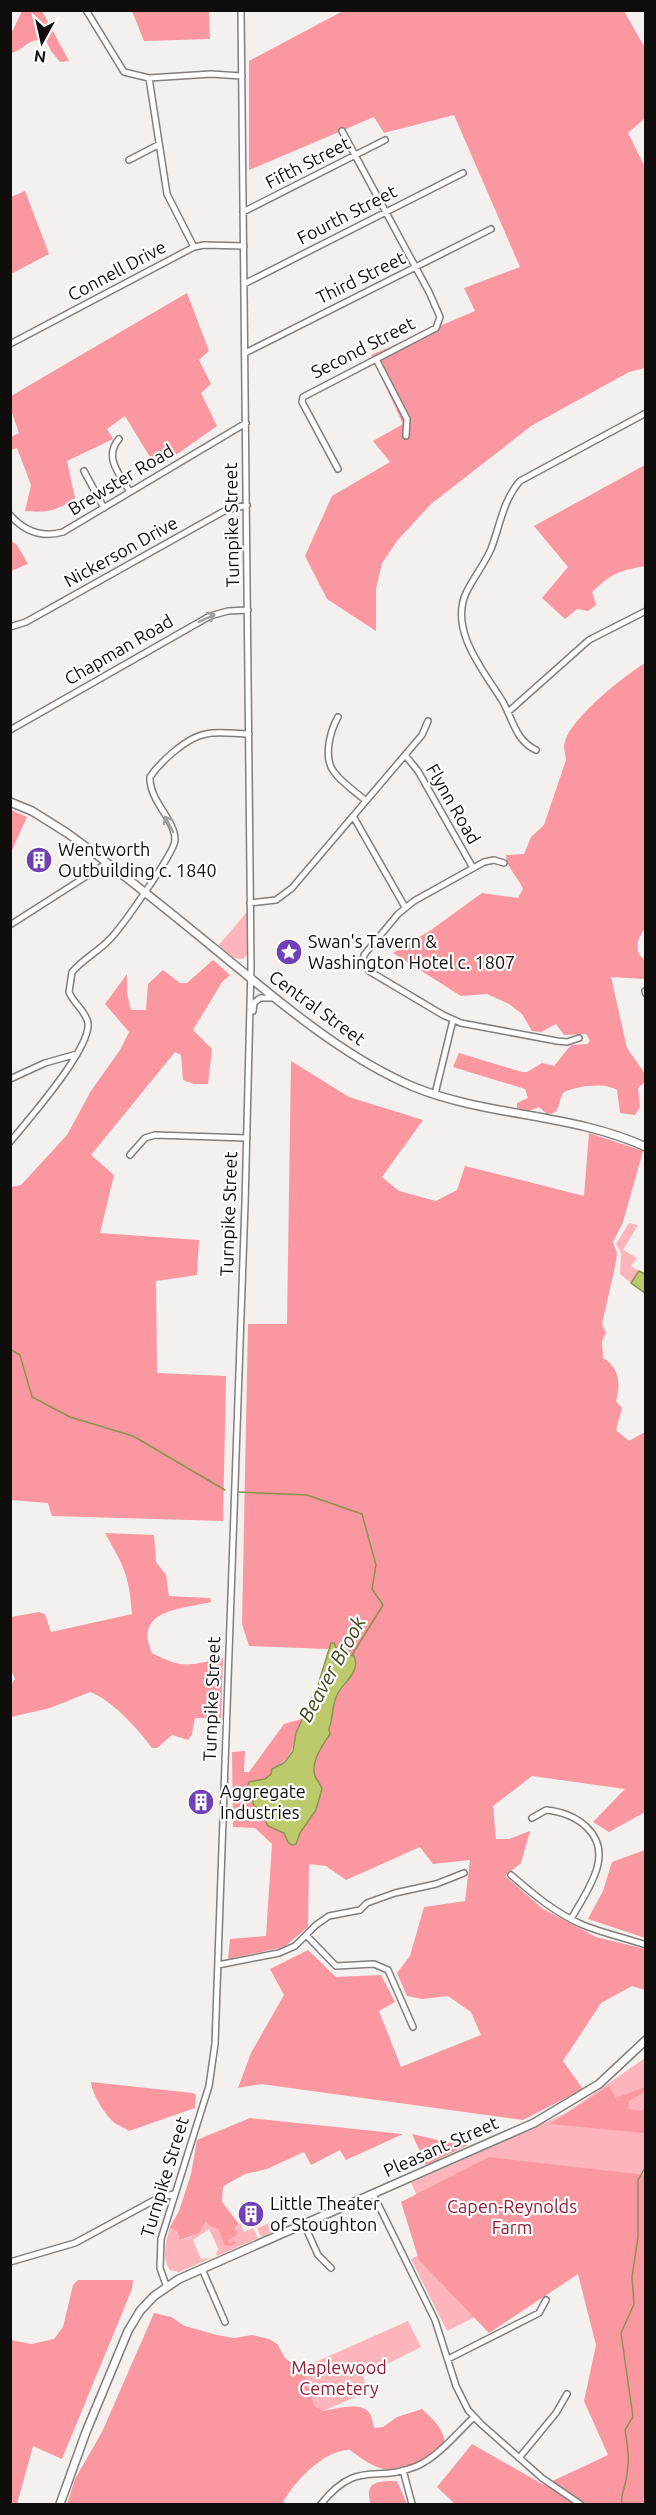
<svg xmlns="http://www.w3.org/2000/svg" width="656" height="2515" font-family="Ubuntu,sans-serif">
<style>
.green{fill:#fdb4ba}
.forest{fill:#fb97a1}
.water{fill:#bdca6b;stroke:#89924f;stroke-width:1.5}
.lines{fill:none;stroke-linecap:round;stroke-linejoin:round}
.stream{stroke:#89924f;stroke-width:1.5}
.minor-casing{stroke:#817e7c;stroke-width:8}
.major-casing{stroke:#817e7c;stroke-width:10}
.minor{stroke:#fff;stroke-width:5}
.major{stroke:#fff;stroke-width:7}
.oneway{stroke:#9f9f9e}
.labels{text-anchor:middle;stroke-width:4.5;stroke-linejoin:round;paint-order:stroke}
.street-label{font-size:18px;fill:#0f0e0d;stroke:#fffefc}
.poi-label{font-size:18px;fill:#0f0e0d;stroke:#fffefc;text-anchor:start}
.park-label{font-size:18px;fill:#921e38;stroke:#fffefc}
.water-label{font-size:20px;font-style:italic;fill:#3f441c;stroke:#fffefc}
</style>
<rect width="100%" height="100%" fill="#f3f0ed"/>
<path class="green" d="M247 912 248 954 243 959 234 958 218 946Z
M629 1223 638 1225 623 1250 637 1258 631 1266 639 1271 631 1283 620 1274 621 1253 616 1244Z
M645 2058V2232L447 2331 411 2259 440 2244 411 2183 566 2113Z
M206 2221 218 2229 224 2245 230 2243 228 2240 240 2223 244 2232 253 2228 258 2238 217 2256 216 2252 219 2250 209 2229 193 2240 201 2259 211 2258 179 2272 170 2270C161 2258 166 2241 170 2227L175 2230 181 2240 191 2237 203 2228V2223Z
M272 2222 276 2230 261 2237 257 2228Z
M408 2321 421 2347 363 2376 368 2392 313 2415 293 2372Z"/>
<path class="forest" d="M22 11H42L69 61 60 62 51 51 46 40C26 38 27 49 11 53V34Z
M132 11H209L210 39 144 41Z
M343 11H624L645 48V118L628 133 645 167V368L629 372 531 426 431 504 397 541 382 563 376 589V631L327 599 305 556 332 496 390 462 373 441 403 424 371 355 475 311 464 288 520 267 454 115 384 133 374 117 249 170V61Z
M25 191 49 254 11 274V197Z
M187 293 209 351 199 360 211 384 201 393 217 426 163 464 153 462 125 416 107 429 113 439 67 461 75 498C57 511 47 513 25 511L31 485 17 448 11 450V437L19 433 11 410V396Z
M645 465V566C618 571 612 573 592 592L596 605 588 611 577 609 565 619 542 598 568 567 534 526Z
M10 540 17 545 28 564 11 571Z
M645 663 646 926C639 938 631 949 645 960V979L611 977 627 1048 645 1074V1082L638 1088 640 1107 635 1115 620 1113 617 1090C604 1082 578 1086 564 1092 557 1101 562 1114 547 1114L539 1107 526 1112 517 1108V1103L528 1098 525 1089 453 1067 459 1053 522 1072H527L542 1063 554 1066 571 1045 587 1044 590 1041 586 1034 564 1035 556 1024 541 1032 532 1031 522 1014 509 1004 487 994 461 996 393 953 431 930 482 893 518 898 523 889C518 877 507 869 506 855L524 854 531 837 544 825 566 760C565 753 563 747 565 741 573 716 623 677 645 663Z
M11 810 27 817 11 852Z
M213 960 230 975 222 982 193 1030 212 1049 208 1084H194L183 1080 181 1055 175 1052 91 1155 114 1175 100 1233 199 1240 197 1275 156 1281 157 1373 226 1376 223 1521 52 1516 48 1503 11 1500V1187L21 1185 67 1135 91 1091 120 1050 129 1032 105 1004 127 974V994L131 1010H146L148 984 163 970 180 983H187Z
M291 1061 349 1097 423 1120 382 1177 399 1191 436 1201 457 1190 465 1166 584 1196 589 1133 643 1151 623 1222 613 1242 617 1253 616 1262 602 1324 606 1333 602 1341 603 1358C619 1367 621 1384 616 1401L622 1408 616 1430 629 1441 645 1432V1812L609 1832 593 1822 625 1789 532 1776 493 1806 496 1839H509L530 1831 521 1863 505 1876 543 1909 596 1937 645 1949V1990L632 1986 601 2003 563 2061 583 2089 523 2120 261 2084 238 2088 251 2053 284 1995 270 1969 308 1950 336 1977 381 1975 395 2002 379 2011 401 2067 481 2035 471 2012 448 1996 422 1999 407 1996 397 1973 410 1956 424 1907 465 1901 470 1860 433 1864 420 1847 346 1880 326 1866 309 1864 308 1927 284 1947 228 1959 230 1939 266 1936 272 1844 255 1828 233 1827 232 1752 245 1751 244 1772H249L284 1724 305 1718C294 1738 295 1758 273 1769L271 1774 265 1779 249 1782 248 1794 253 1797V1804L263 1814 268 1826 284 1833 295 1844 300 1833 316 1810 322 1789C321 1784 317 1781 315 1776 310 1761 322 1745 330 1734L329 1729 336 1696 351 1677 350 1653 338 1652 331 1643 328 1649 249 1646 242 1624 248 1324H287Z
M105 1533 154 1535 156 1562 166 1575 169 1596 210 1598 211 1602C183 1609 132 1609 152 1653 184 1670 190 1665 223 1658L221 1718H195L192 1734 188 1740 172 1735 157 1748H152C139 1730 111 1699 90 1692L50 1708 11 1717V1685L15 1679 11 1670V1617L39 1612 45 1614 51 1632 132 1614C129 1574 124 1567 105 1533Z
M645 1850V1938L588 1919 603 1891 612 1862Z
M91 2082 193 2093 196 2095 195 2108 129 2131C125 2128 120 2126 116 2124 106 2117 92 2094 91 2082Z
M609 2086 616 2098 645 2087V2092L629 2101 628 2109 641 2111 645 2108V2133L550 2124Z
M250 2118 403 2134 346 2160 340 2150 311 2165 304 2152 267 2169 245 2174 227 2184 223 2187 222 2202 239 2224 235 2228 238 2234 228 2240 230 2243 236 2241V2243L231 2246 224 2245 218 2229 210 2226 206 2221 199 2233 180 2240 177 2232 170 2227 179 2211 191 2174 197 2140Z
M412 2134 461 2145H468L426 2165Z
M489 2157 645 2175V2504H455L437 2487 472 2444 544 2485 608 2455 584 2401 596 2345 578 2274 489 2333 419 2260 401 2202Z
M78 2280H133L132 2289 62 2459 33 2446 17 2504H11V2340L31 2344 54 2339 63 2327 73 2285Z
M154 2313 171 2317 185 2326 217 2335 234 2338 252 2335 269 2339 277 2344 285 2358 305 2374 314 2406 322 2411C334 2410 361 2400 370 2414 372 2417 373 2424 374 2428L383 2427 397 2417 422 2409C435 2421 448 2433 444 2452 437 2456 429 2459 421 2462 388 2476 378 2471 350 2450 324 2449 293 2483 282 2504H67L75 2479 102 2432Z
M397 2481 407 2504H371C363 2481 379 2481 397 2481Z"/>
<path class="water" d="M639 1271 645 1274V1293L631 1283Z
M331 1643H334L338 1652 354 1656C361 1673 343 1682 337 1695 332 1705 333 1719 329 1729L330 1734C323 1745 310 1761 315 1776 317 1781 321 1784 322 1789L316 1810 300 1833 296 1844 292 1845 288 1842 284 1833 268 1826 262 1814 253 1804V1798L246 1791 249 1782 265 1779 271 1774 272 1769 284 1763 293 1751 296 1733 318 1685Z"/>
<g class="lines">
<path class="stream" d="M10 1349 20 1355 32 1397 70 1417 133 1436 225 1490
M239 1492 307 1495 362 1514 376 1565 372 1589 383 1605 352 1655
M622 2504C620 2495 625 2489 626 2480 630 2463 628 2447 625 2430L633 2417 621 2333 634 2304 632 2277 638 2237V2180L646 2166"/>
<defs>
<path id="minor" d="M86 10 124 72 149 78 211 74 242 76
M149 78 167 194 194 247
M129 160 158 145
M243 212 385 140
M244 284 463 173
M10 344 194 247 204 245 244 246
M245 353 491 229
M376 359 407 419 406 436
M119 439C103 457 120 475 130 492
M338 469 302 402 303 397 436 328 440 317 429 292 342 131
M84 471 104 508
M10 515C25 532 42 538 63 532L246 423
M10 627 26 622 226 510 247 505
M508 712 589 640 646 611
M338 717C330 731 323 758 334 772 342 783 356 792 366 801
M10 730 210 616 228 611 248 610
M536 750C516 741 513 720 503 702 484 671 449 631 466 593 473 578 484 565 491 549 500 526 503 500 520 481L646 413
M405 755 418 771 473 868
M353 816 405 907
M504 863 494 860 484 862 414 901 398 914 364 955 363 963 369 971 443 1015 461 1023 557 1041 567 1042 579 1038
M250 903 276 900 292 888 422 735 428 721
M10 925 107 863
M645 991 646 994
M253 1011 254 1003 260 998H274
M10 1079 45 1063 77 1054
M435 1094 453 1020
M10 1142C28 1120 91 1049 88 1023 86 1011 73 1003 69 992L72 972C83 959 99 951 110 939 121 928 175 852 175 840 175 819 149 801 150 777 160 762 187 737 206 734 219 731 235 734 249 734
M130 1155 145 1138 155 1135 247 1138
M532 1818 546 1810C576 1813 607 1833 597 1868 592 1886 580 1903 571 1919
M511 1875C533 1894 555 1913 583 1925 603 1933 625 1938 646 1945
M306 1935 336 1966 374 1964 388 1970 413 2027
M218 1965 279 1953 295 1946 316 1925 329 1916 360 1910 367 1903 395 1893 436 1884 464 1873
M373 2194 435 2320 456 2386 468 2410 481 2424 542 2478 580 2504
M304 2224 318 2255 331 2268
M10 2262 75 2243 160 2197 174 2194
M202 2269 225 2322
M166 2285 160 2268 161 2239 209 2086 215 2044 245 1204 251 966 241 10
M448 2359 539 2313 546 2300
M519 2458 556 2413 567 2394
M403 2470 412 2504
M321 2504C358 2458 375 2484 417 2466 438 2457 457 2433 474 2417"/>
<path id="major" d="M10 802 32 811 67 833C130 878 189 928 248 976 299 1018 353 1061 414 1087 488 1117 572 1113 646 1147
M60 2504 86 2432 128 2331 140 2311 154 2296 179 2279 534 2123 599 2084 646 2040"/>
</defs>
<use href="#minor" class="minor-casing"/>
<use href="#major" class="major-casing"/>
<use href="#minor" class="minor"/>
<use href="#major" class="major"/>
</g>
<defs><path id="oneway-shaft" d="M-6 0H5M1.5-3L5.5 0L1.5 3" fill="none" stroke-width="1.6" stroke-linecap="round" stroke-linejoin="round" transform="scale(1.5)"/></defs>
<g class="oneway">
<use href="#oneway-shaft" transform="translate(207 618) rotate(-26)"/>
<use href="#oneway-shaft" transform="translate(169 824) rotate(-118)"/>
</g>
<defs>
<symbol id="building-disc" viewBox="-11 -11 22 22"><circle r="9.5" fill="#6f40b7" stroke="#fffefc"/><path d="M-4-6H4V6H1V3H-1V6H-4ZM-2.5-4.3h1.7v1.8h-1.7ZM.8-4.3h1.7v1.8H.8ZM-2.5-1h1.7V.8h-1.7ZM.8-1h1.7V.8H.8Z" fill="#fff"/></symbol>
<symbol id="sight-disc" viewBox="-11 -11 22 22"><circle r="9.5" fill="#6f40b7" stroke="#fffefc"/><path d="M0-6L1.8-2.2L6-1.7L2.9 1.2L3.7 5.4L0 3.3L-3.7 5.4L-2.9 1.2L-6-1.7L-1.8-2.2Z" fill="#fff"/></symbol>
</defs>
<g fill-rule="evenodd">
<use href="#building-disc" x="24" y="845" width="30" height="30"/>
<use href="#sight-disc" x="274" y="937" width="30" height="30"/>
<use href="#building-disc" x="186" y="1787" width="30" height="30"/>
<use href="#building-disc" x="236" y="2199" width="30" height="30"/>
</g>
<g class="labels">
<g class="street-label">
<text transform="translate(308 163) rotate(-27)" y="6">Fifth Street</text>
<text transform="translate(347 215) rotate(-27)" y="6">Fourth Street</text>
<text transform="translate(117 271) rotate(-28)" y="6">Connell Drive</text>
<text transform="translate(361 278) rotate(-26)" y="6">Third Street</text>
<text transform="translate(363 348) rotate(-27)" y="6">Second Street</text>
<text transform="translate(121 480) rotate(-31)" y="6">Brewster Road</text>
<text transform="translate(232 525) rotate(-91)" y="6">Turnpike Street</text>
<text transform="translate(121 552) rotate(-29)" y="6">Nickerson Drive</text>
<text transform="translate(119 650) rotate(-30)" y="6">Chapman Road</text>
<text transform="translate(453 804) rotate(60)" y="6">Flynn Road</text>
<text transform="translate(317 1008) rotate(36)" y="6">Central Street</text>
<text transform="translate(229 1214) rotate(-88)" y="6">Turnpike Street</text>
<text transform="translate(212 1699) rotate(-88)" y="6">Turnpike Street</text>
<text transform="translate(441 2147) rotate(-24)" y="6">Pleasant Street</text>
<text transform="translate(165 2177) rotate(-73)" y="6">Turnpike Street</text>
</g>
<g class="poi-label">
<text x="58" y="856">Wentworth<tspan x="58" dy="21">Outbuilding c. 1840</tspan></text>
<text x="308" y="948">Swan's Tavern &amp;<tspan x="308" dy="21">Washington Hotel c. 1807</tspan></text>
<text x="220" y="1798">Aggregate<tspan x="220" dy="21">Industries</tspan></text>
<text x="270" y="2210">Little Theater<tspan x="270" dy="21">of Stoughton</tspan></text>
</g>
<g class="park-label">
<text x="512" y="2213">Capen-Reynolds<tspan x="512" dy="21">Farm</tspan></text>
<text x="339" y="2374">Maplewood<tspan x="339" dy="21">Cemetery</tspan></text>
</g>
<g class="water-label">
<text transform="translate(332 1669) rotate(-61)" y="7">Beaver Brook</text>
</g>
</g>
<rect width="656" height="2515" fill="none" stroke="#0f0e0d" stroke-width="24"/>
<g transform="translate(42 42) rotate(188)" stroke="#fffefc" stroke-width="4.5" paint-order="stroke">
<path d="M0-4.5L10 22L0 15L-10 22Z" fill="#0f0e0d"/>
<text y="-9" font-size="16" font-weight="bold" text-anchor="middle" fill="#0f0e0d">N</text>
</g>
</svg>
